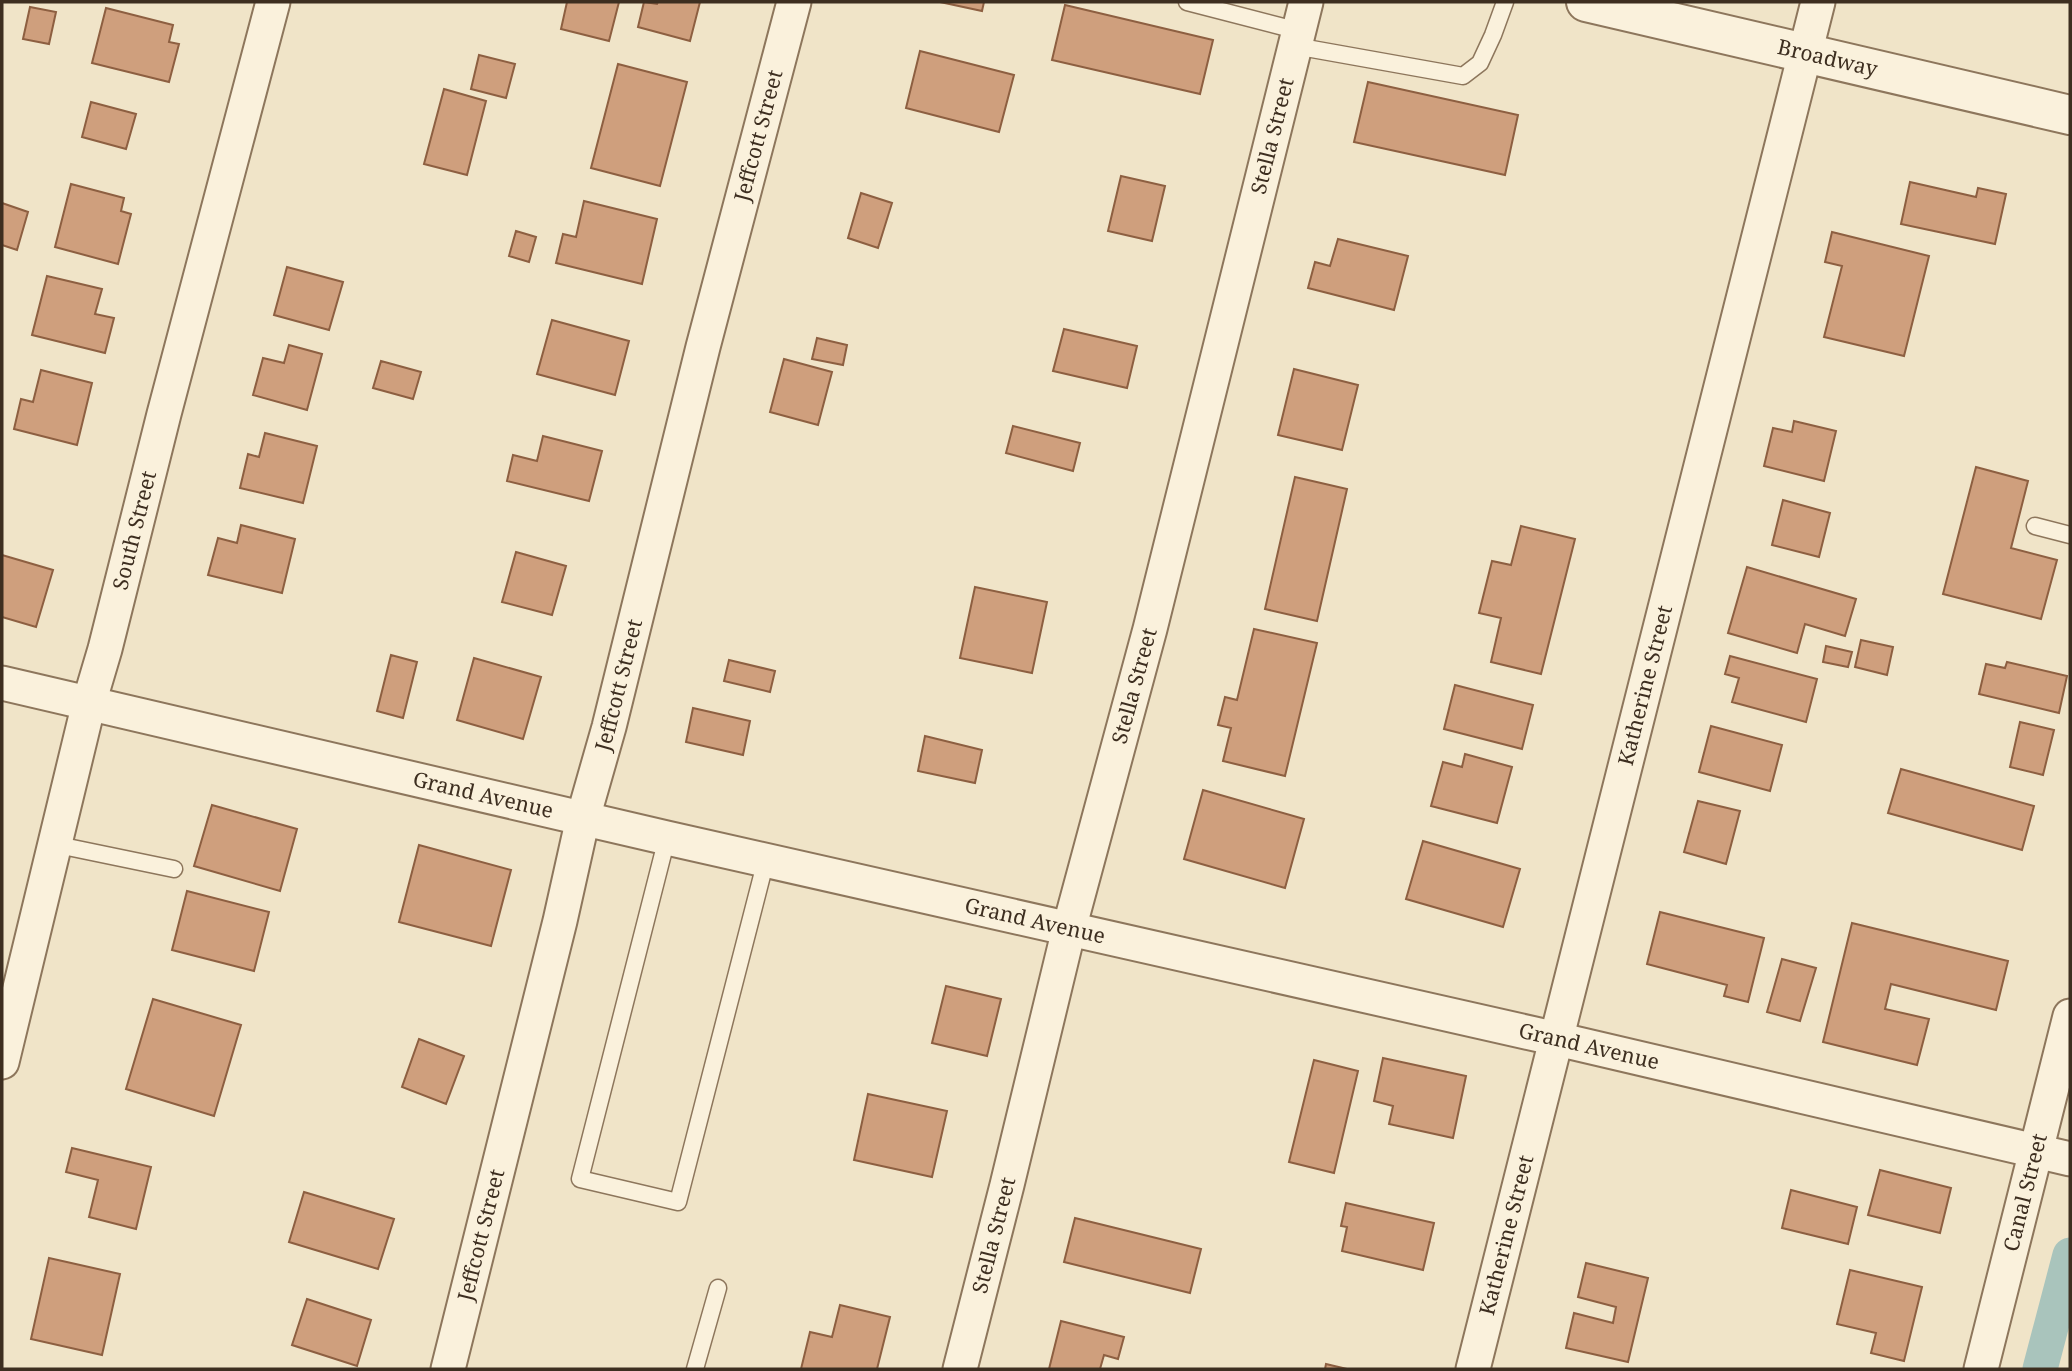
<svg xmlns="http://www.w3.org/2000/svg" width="2072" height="1371" font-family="'Noto Serif',serif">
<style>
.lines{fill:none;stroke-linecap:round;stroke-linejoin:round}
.canal{stroke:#a9c4bc;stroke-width:35}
.building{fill:#cf9f7d;stroke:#8d5f41;stroke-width:2}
.service-casing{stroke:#8d765c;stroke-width:19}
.minor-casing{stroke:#8d765c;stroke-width:37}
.tertiary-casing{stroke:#8d765c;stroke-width:42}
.service{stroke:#faf1dc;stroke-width:16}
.minor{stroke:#faf1dc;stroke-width:33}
.tertiary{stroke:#faf1dc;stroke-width:38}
.labels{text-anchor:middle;stroke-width:6;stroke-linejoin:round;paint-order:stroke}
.street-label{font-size:21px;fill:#3d2e20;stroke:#f7eed8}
</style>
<rect width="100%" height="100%" fill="#f0e4c8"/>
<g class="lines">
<path class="canal" d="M2040 1369 2070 1255"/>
</g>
<path class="building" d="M567 2H619L609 41 561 29Z
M644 2 657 4 658 2H700L690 41 638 27Z
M940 2H984L982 11Z
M1065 5 1213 40 1200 94 1052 60Z
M30 7 56 12 49 44 23 39Z
M106 8 173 25 169 42 179 44 169 82 92 63Z
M920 51 1014 75 999 132 906 108Z
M479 55 515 64 506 98 471 89Z
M618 64 687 82 660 186 591 168Z
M1368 82 1518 115 1505 175 1354 142Z
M444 89 486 101 467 175 424 164Z
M91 102 136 114 126 149 82 137Z
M1121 176 1165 186 1152 241 1108 231Z
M1910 182 1976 197 1978 188 2006 194 1995 244 1901 224Z
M71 184 124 198 121 211 131 214 118 264 55 247Z
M861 193 892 203 878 248 848 238Z
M584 201 657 219 642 284 556 263 563 234 576 237Z
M2 203 28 212 17 250 2 245Z
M516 231 536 237 529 262 509 256Z
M1832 232 1929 256 1904 356 1824 337 1842 266 1825 262Z
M1338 239 1408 256 1394 310 1308 288 1315 262 1330 266Z
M287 267 343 282 329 330 274 315Z
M47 276 102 289 95 314 114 318 105 353 32 335Z
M552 320 629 341 615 395 537 374Z
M1064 329 1137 346 1127 388 1053 371Z
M817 338 847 345 843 365 812 359Z
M289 345 322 354 307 410 253 395 263 358 284 363Z
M784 359 832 372 818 425 770 412Z
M381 361 421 372 413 399 373 388Z
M1294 369 1358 385 1342 450 1278 435Z
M41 370 92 383 77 445 14 429 21 399 33 402Z
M1794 421 1836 431 1824 481 1764 466 1773 428 1792 432Z
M1013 426 1080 443 1073 471 1006 453Z
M265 433 317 446 303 503 240 488 248 454 259 457Z
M543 436 602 451 589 501 507 481 513 455 537 461Z
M1976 467 2028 481 2011 548 2057 560 2041 619 1943 594Z
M1295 477 1347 489 1317 621 1265 609Z
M1783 500 1830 513 1819 557 1772 545Z
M241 525 295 539 282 593 208 575 218 538 237 543Z
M1521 526 1575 539 1541 674 1491 662 1501 618 1479 613 1492 561 1511 565Z
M516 552 566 566 552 615 502 602Z
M2 555 53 570 36 627 2 617Z
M1747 567 1856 599 1845 636 1805 624 1797 653 1728 633Z
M975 587 1047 602 1032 673 960 658Z
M1254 629 1317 643 1285 776 1223 761 1231 728 1218 725 1225 697 1237 700Z
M1861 640 1893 647 1887 675 1855 667Z
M1826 646 1852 652 1848 667 1823 662Z
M391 655 417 662 403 718 377 711Z
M1730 656 1817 679 1806 722 1732 702 1739 678 1725 674Z
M474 658 541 677 523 739 457 720Z
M729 660 775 671 770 692 724 681Z
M2007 662 2067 676 2059 713 1979 694 1986 664 2005 668Z
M1455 685 1533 705 1522 749 1444 729Z
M693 708 750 721 743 755 686 742Z
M2020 722 2054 730 2043 775 2010 767Z
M1711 726 1782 745 1770 791 1699 772Z
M925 736 982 750 975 783 918 771Z
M1465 754 1512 767 1497 823 1431 806 1443 762 1462 767Z
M1901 769 2034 806 2022 850 1888 813Z
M1203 790 1304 819 1285 888 1184 859Z
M1698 801 1740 811 1726 864 1684 852Z
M212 805 297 829 280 891 194 866Z
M1423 841 1520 869 1503 927 1406 899Z
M419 845 511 870 491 946 399 922Z
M187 891 269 912 254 971 172 950Z
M1660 912 1764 938 1748 1002 1724 996 1727 985 1647 964Z
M1852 923 2008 961 1996 1010 1891 984 1885 1009 1929 1019 1917 1065 1823 1042Z
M1782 959 1816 968 1800 1021 1767 1012Z
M946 986 1001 999 987 1056 932 1043Z
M153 999 241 1025 214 1116 126 1089Z
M419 1039 464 1056 446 1104 402 1087Z
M1383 1058 1466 1076 1453 1138 1389 1124 1393 1106 1374 1101Z
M1314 1060 1358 1071 1334 1173 1289 1162Z
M868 1094 947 1111 932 1177 854 1160Z
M72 1148 151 1167 136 1229 89 1217 98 1180 66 1172Z
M1880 1170 1951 1188 1940 1233 1868 1215Z
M1791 1190 1857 1207 1848 1244 1782 1228Z
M304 1192 394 1219 378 1269 289 1242Z
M1346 1203 1434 1223 1423 1270 1342 1251 1347 1227 1341 1226Z
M1075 1218 1201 1249 1190 1293 1064 1262Z
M49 1258 120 1274 102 1355 31 1339Z
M1586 1263 1648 1278 1628 1362 1566 1348 1574 1313 1613 1323 1616 1307 1578 1297Z
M1850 1270 1922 1287 1904 1361 1871 1353 1876 1333 1837 1324Z
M307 1299 371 1320 357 1366 292 1345Z
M840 1305 890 1317 877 1369H801L810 1332 832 1337Z
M1061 1321 1124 1337 1118 1359 1104 1355 1100 1369H1049Z
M1326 1364 1347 1369H1325Z"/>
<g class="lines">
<defs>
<path id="service" d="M1187 2 1299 31
M1295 46 1463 76 1480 63 1493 35 1505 2
M2035 526 2070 535
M667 838 580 1179 678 1202 766 860
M53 844 174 869
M695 1369 718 1288"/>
<g id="minor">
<path id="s1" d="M2 683 667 838 1557 1039 2070 1159"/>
<path id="s2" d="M2 1062 89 703 105 649 164 414 273 2"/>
<path id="s3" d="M448 1369 560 921 583 818 609 727 703 347 794 2"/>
<path id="s4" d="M960 1369 1007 1185 1069 929 1150 629 1306 2"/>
<path id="s5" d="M1473 1369 1818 2"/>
<path id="s6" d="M1981 1369 2070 1016"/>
</g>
<g id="tertiary">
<path id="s7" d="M1586 2 2070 115"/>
</g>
</defs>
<use href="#service" class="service-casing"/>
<use href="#minor" class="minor-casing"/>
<use href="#tertiary" class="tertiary-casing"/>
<use href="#service" class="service"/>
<use href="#minor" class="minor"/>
<use href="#tertiary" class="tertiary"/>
</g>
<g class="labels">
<g class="street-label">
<text dy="7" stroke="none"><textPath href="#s7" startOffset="248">Broadway</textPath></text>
<text dy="7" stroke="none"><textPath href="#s3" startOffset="1272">Jeffcott Street</textPath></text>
<text dy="7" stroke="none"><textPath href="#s4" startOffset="1272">Stella Street</textPath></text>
<text dy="7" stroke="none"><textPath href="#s2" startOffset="548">South Street</textPath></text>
<text dy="7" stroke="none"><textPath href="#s3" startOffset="705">Jeffcott Street</textPath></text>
<text dy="7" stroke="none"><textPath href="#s4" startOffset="705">Stella Street</textPath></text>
<text dy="7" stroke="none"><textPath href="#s5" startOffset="705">Katherine Street</textPath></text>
<text dy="7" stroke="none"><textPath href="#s1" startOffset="494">Grand Avenue</textPath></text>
<text dy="7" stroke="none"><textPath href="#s1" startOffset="1060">Grand Avenue</textPath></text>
<text dy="7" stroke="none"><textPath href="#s1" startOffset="1628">Grand Avenue</textPath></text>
<text dy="7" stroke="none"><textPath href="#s6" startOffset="182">Canal Street</textPath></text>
<text dy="7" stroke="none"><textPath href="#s3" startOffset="138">Jeffcott Street</textPath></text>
<text dy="7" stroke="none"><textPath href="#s4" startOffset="138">Stella Street</textPath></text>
<text dy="7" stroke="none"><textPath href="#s5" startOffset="138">Katherine Street</textPath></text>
</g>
</g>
<rect width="2072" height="1371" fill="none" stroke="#3d2e20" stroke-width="7"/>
</svg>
